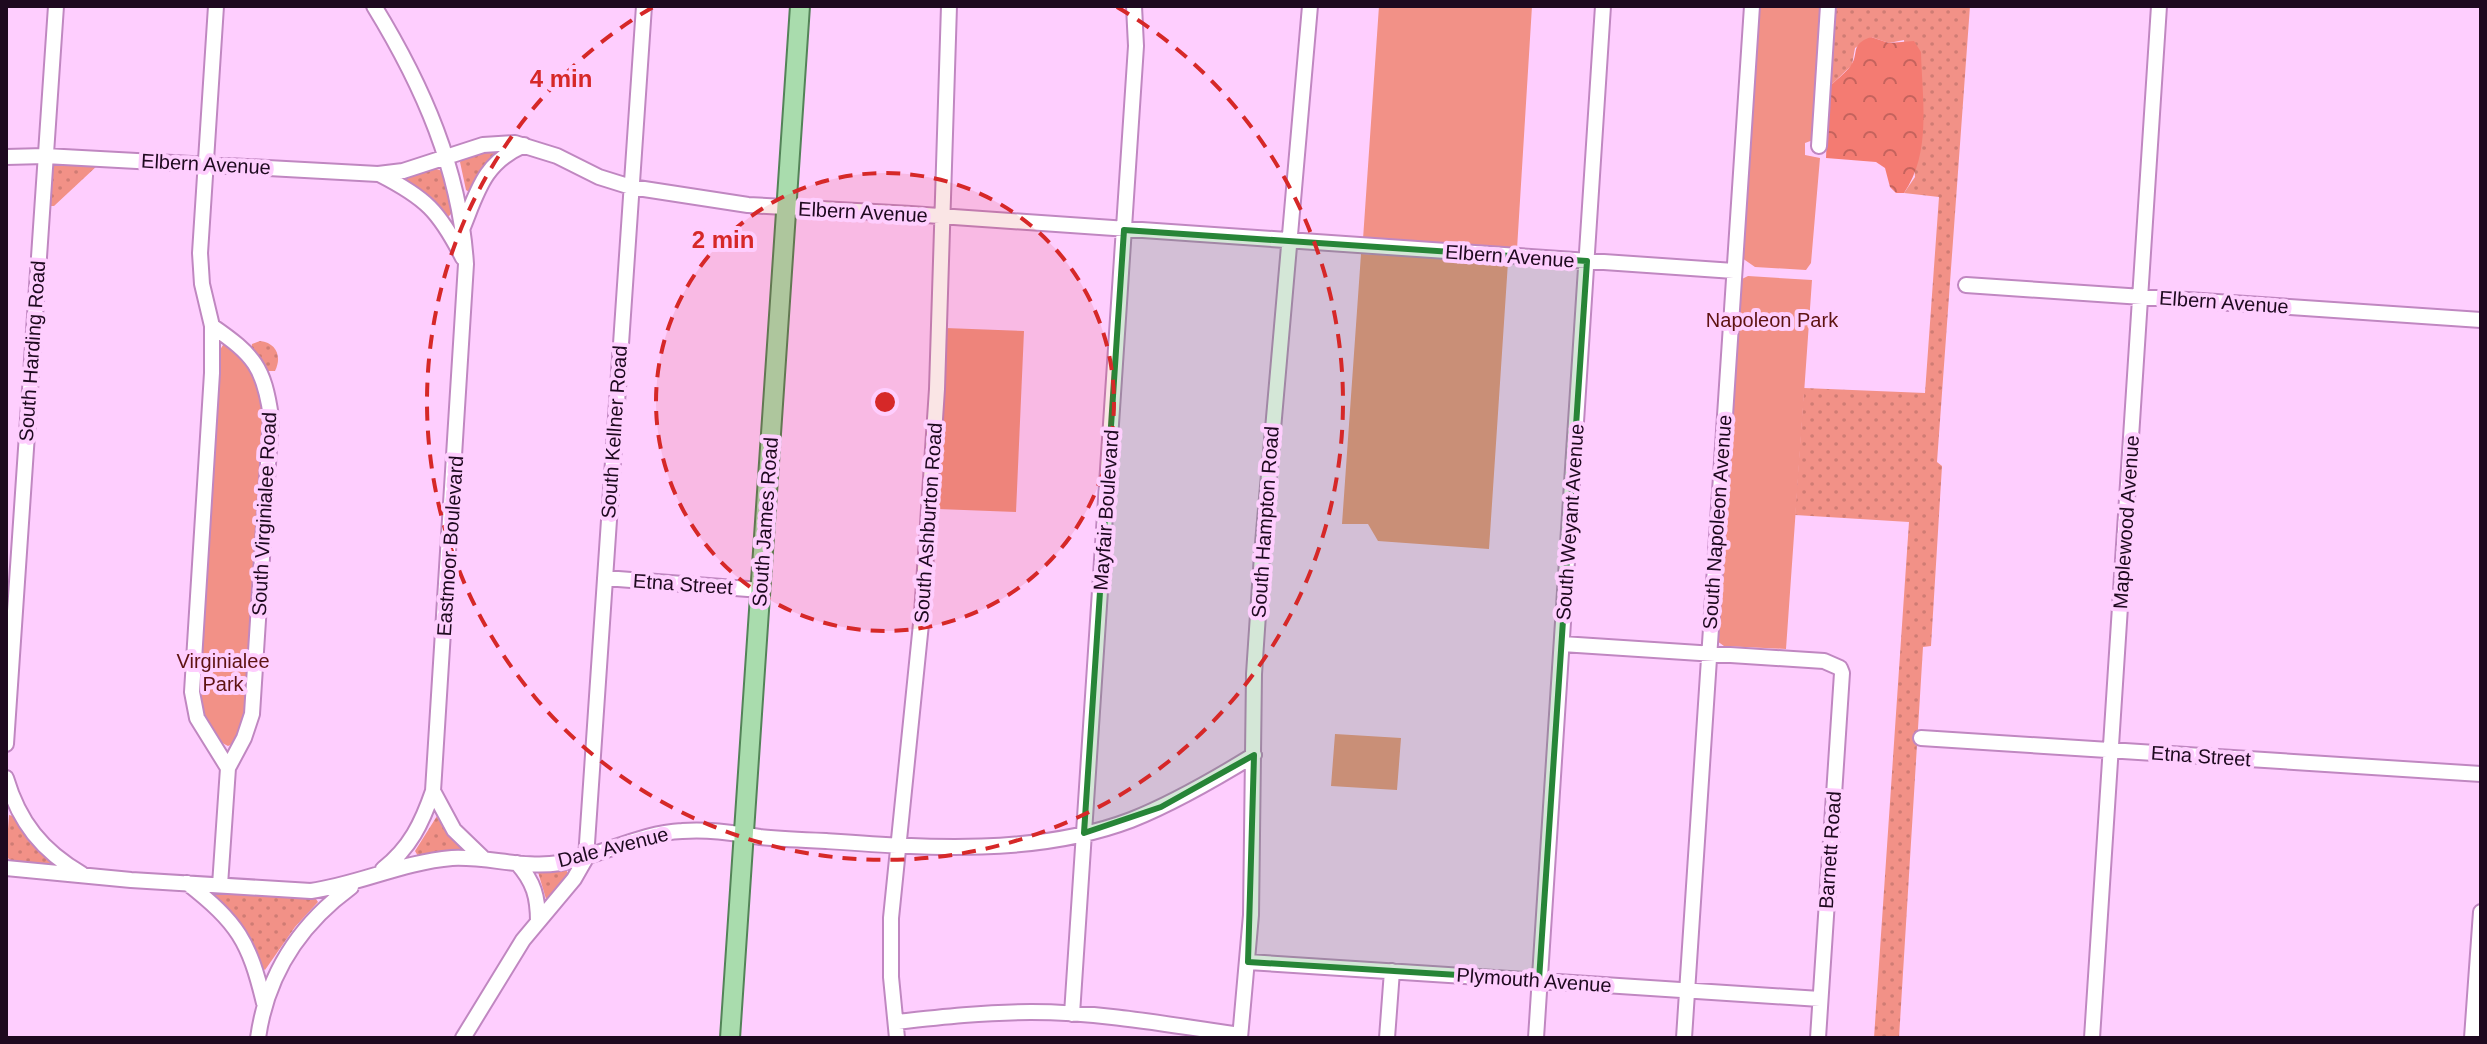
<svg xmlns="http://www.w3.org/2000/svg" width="2487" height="1044" font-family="Arial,sans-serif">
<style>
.grass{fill:url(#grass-dots)}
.forest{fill:url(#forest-crowns)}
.green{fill:#f29187}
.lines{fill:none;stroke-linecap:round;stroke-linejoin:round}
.minor-casing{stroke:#c087c1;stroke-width:18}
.major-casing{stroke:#538358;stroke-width:22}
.minor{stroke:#fff;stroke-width:14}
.major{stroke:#a9dcad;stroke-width:18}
.marked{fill:#278537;fill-opacity:0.2;stroke:#278537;stroke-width:6;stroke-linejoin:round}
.ring{fill:none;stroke:#d62828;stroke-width:4;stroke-dasharray:14 10}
.labels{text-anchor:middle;stroke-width:8;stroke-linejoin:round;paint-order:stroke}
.street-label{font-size:20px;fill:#1e091f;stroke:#fecefe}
.park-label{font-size:20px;fill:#5e1312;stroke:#fecefe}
.centre{fill:#d62828;stroke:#fecefe;stroke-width:4}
.ring-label{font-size:24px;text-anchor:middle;font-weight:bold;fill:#d62828;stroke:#fecefe;stroke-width:8;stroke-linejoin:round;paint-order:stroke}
</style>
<defs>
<pattern id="grass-dots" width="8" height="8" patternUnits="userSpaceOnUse" patternTransform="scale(2)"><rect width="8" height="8" fill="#f29187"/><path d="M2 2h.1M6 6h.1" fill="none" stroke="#cf7c74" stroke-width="1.8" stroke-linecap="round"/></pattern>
<pattern id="forest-crowns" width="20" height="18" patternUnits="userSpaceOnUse" patternTransform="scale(2)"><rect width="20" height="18" fill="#f47b72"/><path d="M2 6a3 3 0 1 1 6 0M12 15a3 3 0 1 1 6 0" fill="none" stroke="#c5635d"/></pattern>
</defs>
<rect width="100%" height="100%" fill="#fecefe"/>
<path class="grass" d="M1835 6H1970L1937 462 1942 466 1931 646 1923 647 1899 1038H1874L1909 522 1795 515 1804 388 1925 393 1939 197 1904 193 1915 177 1904 40 1889 43 1871 37 1855 48 1852 65 1829 87Z
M492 149 495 150V156L472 192H469L466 190 460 162 462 159Z
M58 161 98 165 54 206H51L49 204 52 167Z
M434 168 442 171 452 213 448 217 429 198 405 179 407 175Z
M260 341C277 343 282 357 275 371H266L251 350 252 344Z
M9 815 13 816C24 834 40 847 52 863L50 867 14 862 6 857Z
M437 816 462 849 418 856 415 851Z
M565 868 569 875 546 899 538 872Z
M213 892 314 896 318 902 295 927 265 970 261 967 246 933 212 896Z"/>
<path class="forest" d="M1871 37 1889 43 1914 41 1921 52C1922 98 1932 153 1904 193H1896L1890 187 1885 168 1876 162 1826 158 1829 87C1836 80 1844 74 1849 68 1861 54 1848 45 1871 37Z"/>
<path class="green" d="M1379 6H1532L1517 249 1363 239Z
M1756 6H1824L1813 140 1805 143V155L1820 158 1811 263 1806 270 1755 267 1742 258Z
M1361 254 1508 262 1489 549 1378 541 1368 524H1342Z
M1748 276 1812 280 1786 649 1724 646 1717 641 1740 280Z
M945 328 1024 331 1016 512 938 509Z
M226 344 254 371 266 408 247 710 235 743 228 746C210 738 204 718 198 700L218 353 223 345Z
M1335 734 1401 738 1397 790 1331 786Z"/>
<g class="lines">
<defs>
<path id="minor" d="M216 6 200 253 202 284 212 326V373L192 692 197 718 228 768 220 885
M374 6C423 86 460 170 466 264L433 791C422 823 410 848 383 869
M1819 146 1828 6
M6 157 45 156 378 174 403 171 483 145 515 143 557 156 599 177 631 187 748 205 911 214 1734 271
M379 174C426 198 439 211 463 258
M463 227C478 190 484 163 524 145
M1966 285 2481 320
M212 326C254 355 264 367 271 417L252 714 244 738 228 768
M605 578 761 590
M1562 644 1824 661 1840 668 1842 673 1818 1038
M1921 738 2481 774
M6 744 56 6
M6 778C19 822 42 851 82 874
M433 791 454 830 483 858
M517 863C534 882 538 897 538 922
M6 868 131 880 311 891C359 884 403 862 452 858 488 856 524 869 560 863 602 856 639 833 682 831 709 829 733 833 760 837 782 839 804 840 826 841 926 848 1036 856 1131 820 1174 803 1215 779 1254 755
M187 883C238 923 249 941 264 1003
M1248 962 1820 999
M1072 1014 1136 46 1134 6
M896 1022C941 1017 986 1012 1031 1012 1101 1012 1171 1025 1240 1035
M258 1038C267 974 299 925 351 887
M463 1038 523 940 574 879 586 858 644 6
M897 1038 891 977V918L922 614 937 389 949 6
M1240 1038 1251 915 1254 674 1262 555 1310 6
M1387 1038 1392 971
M1536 1038 1603 6
M1684 1038 1752 6
M2092 1038 2159 6
M2472 1038 2481 912"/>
<path id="major" d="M730 1038 800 6"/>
</defs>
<use href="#minor" class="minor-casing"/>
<use href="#major" class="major-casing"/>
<use href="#minor" class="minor"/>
<use href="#major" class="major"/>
</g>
<path class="marked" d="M1124 230 1587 261 1539 980 1248 962 1254 755 1161 807 1084 833Z"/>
<circle cx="885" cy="402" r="229" fill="#d62828" fill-opacity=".12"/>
<g class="ring">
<circle cx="885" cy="402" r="229"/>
<path d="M1117 7A458 458 0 1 1 653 7"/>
</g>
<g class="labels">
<g class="street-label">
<text transform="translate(206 164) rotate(3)" y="7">Elbern Avenue</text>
<text transform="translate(863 212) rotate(3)" y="7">Elbern Avenue</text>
<text transform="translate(1510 256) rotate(4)" y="7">Elbern Avenue</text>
<text transform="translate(2224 302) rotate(4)" y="7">Elbern Avenue</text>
<text transform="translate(32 351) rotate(-86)" y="7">South Harding Road</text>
<text transform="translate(614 432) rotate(-86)" y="7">South Kellner Road</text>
<text transform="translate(1106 510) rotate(-86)" y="7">Mayfair Boulevard</text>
<text transform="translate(264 514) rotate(-87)" y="7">South Virginialee Road</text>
<text transform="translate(765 522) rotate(-86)" y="7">South James Road</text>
<text transform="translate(1265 522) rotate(-86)" y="7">South Hampton Road</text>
<text transform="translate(1570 522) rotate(-86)" y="7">South Weyant Avenue</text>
<text transform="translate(1717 522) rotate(-86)" y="7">South Napoleon Avenue</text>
<text transform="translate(2126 522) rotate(-86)" y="7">Maplewood Avenue</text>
<text transform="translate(928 523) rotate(-86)" y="7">South Ashburton Road</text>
<text transform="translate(450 546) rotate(-86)" y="7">Eastmoor Boulevard</text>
<text transform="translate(683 584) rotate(4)" y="7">Etna Street</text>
<text transform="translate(2201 756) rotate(4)" y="7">Etna Street</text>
<text transform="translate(613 847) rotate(-14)" y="7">Dale Avenue</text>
<text transform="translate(1830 850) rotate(-86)" y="7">Barnett Road</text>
<text transform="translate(1534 980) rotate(4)" y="7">Plymouth Avenue</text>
</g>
<g class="park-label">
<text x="1772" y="327">Napoleon Park</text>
<text x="223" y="668">Virginialee<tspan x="223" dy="23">Park</tspan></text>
</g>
</g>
<circle cx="885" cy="402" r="12" class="centre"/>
<g class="ring-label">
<text x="561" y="87">4 min</text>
<text x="723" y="248">2 min</text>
</g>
<rect width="2487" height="1044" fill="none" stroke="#1e091f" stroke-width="16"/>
</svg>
